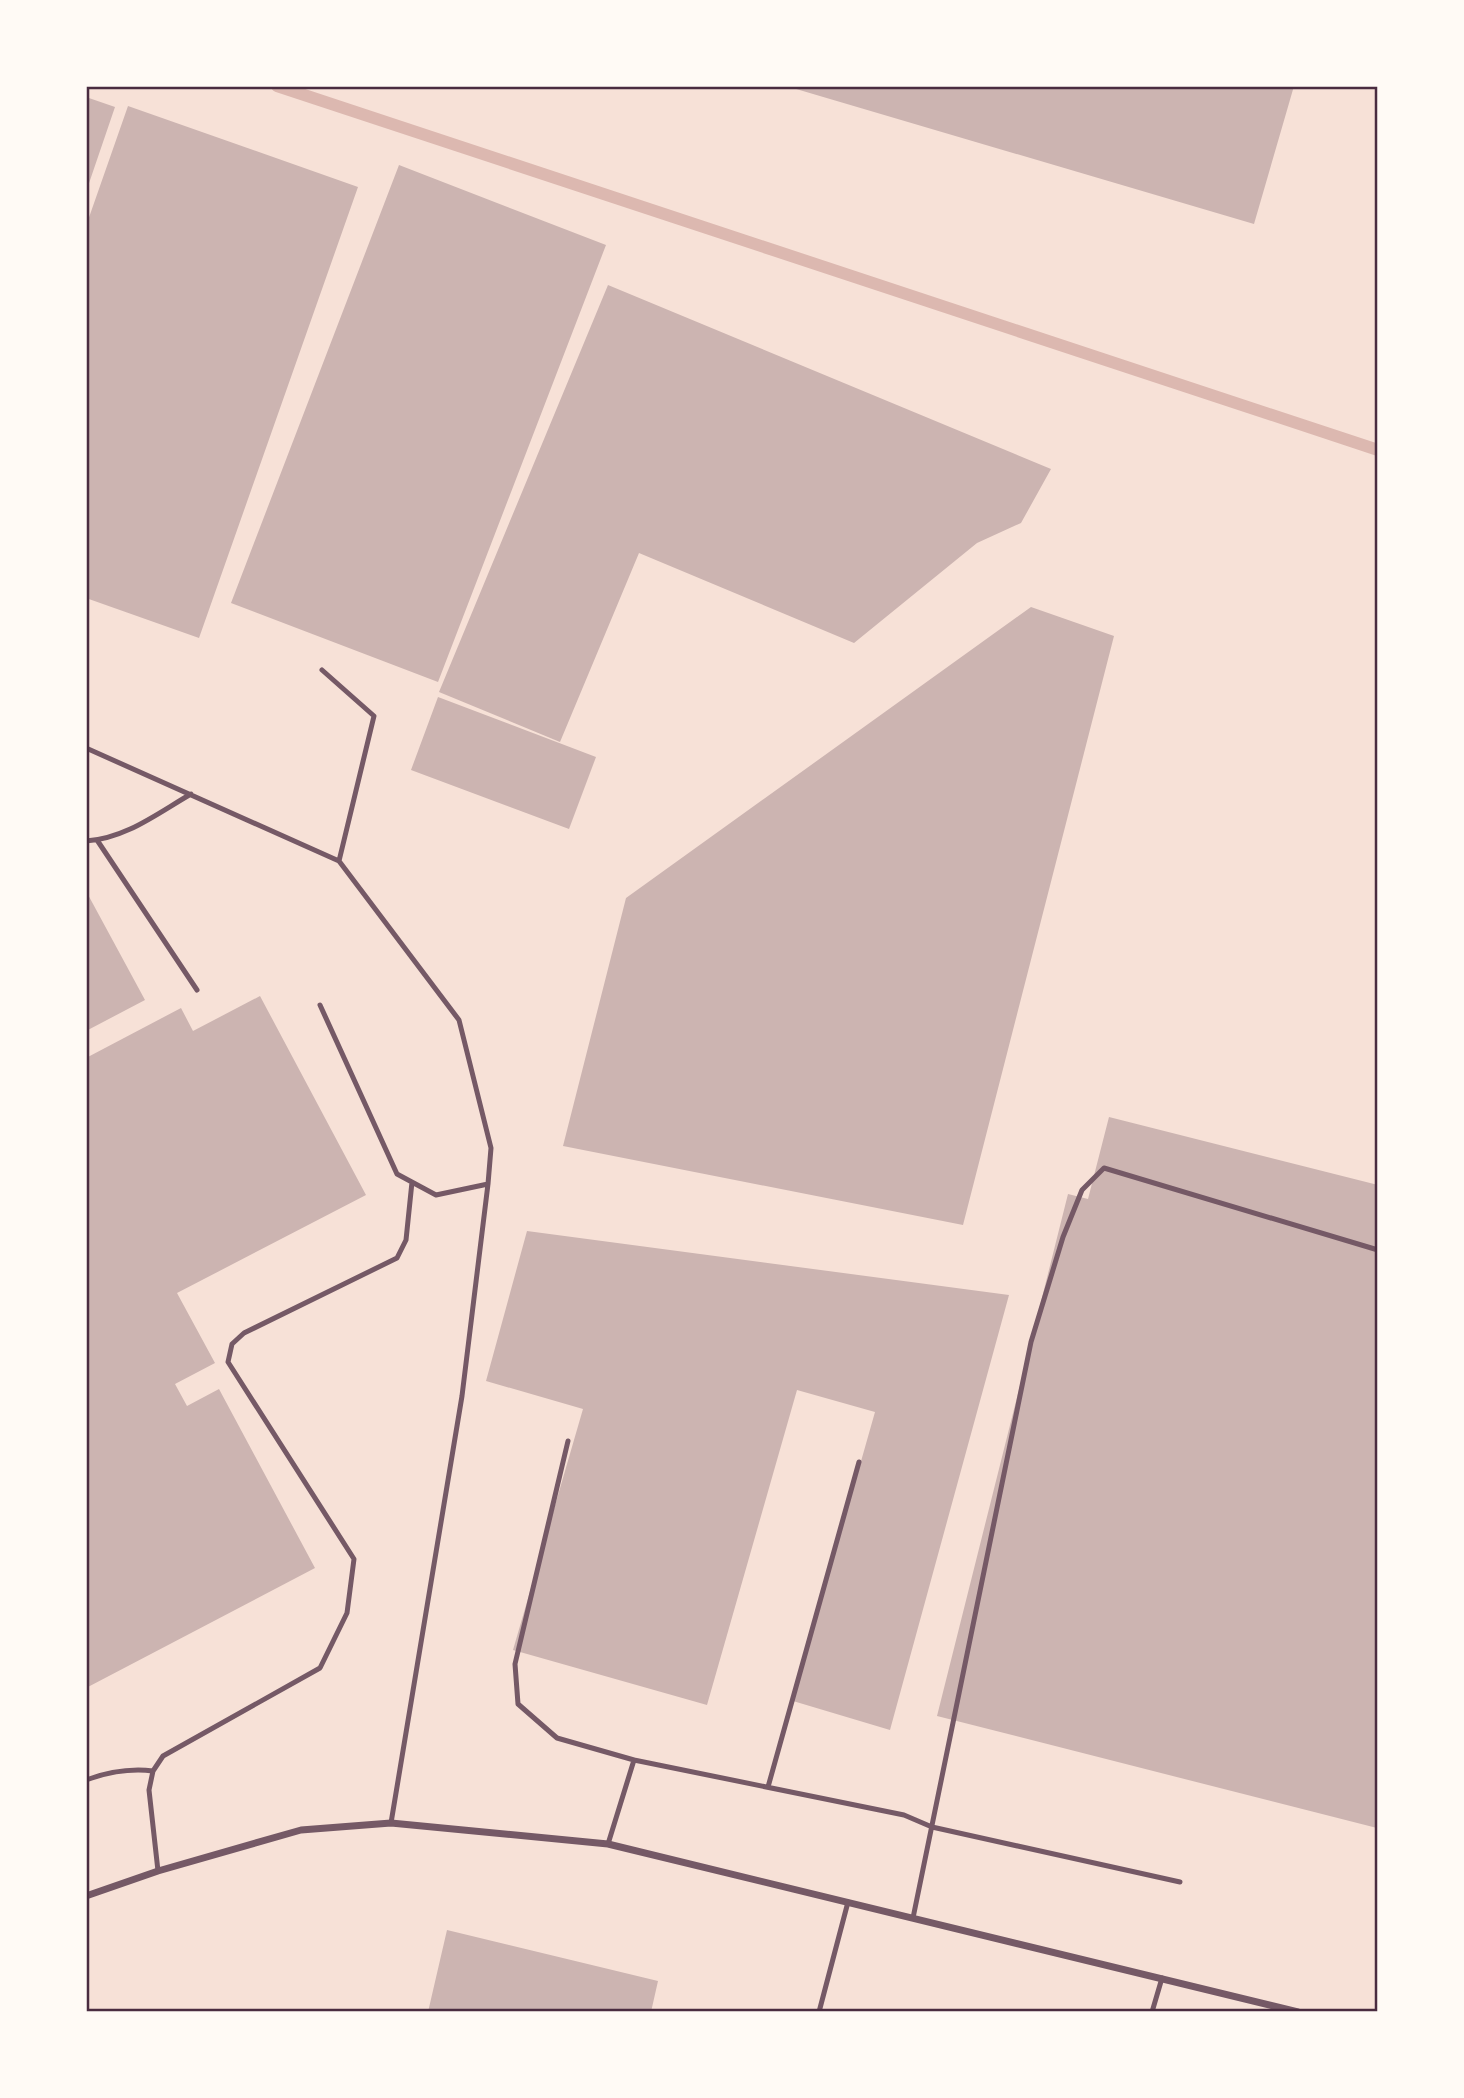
<svg xmlns="http://www.w3.org/2000/svg" width="1464" height="2098" font-family="'Fira Sans Condensed',sans-serif">
<style>
.lines{fill:none;stroke-linecap:round;stroke-linejoin:round}
.stream{stroke:#dcb8b0;stroke-width:12}
.building{fill:#ccb4b1}
.service{stroke:#755966;stroke-width:5}
.minor{stroke:#755966;stroke-width:7}
.neatline{fill:none;stroke:#4a2c40;stroke-width:2.5}
</style>
<rect width="100%" height="100%" fill="#f7e1d7"/>
<g class="lines">
<path class="stream" d="M277 86 1378 450"/>
</g>
<path class="building" d="M786 86H1294L1254 224Z
M86 97 115 107 86 192Z
M128 106 358 187 199 638 86 598V226Z
M399 165 606 245 438 682 231 603Z
M608 285 1051 469 1021 523 977 543 854 643 639 553 560 742 439 692Z
M1031 607 1114 636 963 1225 563 1146 626 898Z
M438 697 596 757 569 829 411 770Z
M86 891 145 1000 86 1031Z
M260 996 366 1195 177 1293 215 1363 175 1384 187 1406 219 1389 315 1568 86 1688V1058L181 1008 193 1031Z
M1109 1117 1378 1185 1377 1828 937 1716 1068 1194 1088 1199Z
M527 1231 1009 1295 890 1730 793 1701 875 1412 797 1390 707 1705 513 1650 583 1409 486 1381Z
M447 1930 658 1981 651 2012H428Z"/>
<g class="lines">
<path class="service" d="M322 670 374 716 339 861
M86 748 339 861 459 1020 491 1148 488 1184 462 1396 391 1823
M97 840 197 990
M86 841C125 839 158 813 191 794
M320 1005 397 1174 436 1195 488 1184
M568 1441 515 1664 518 1704 557 1738 634 1760
M86 1780C108 1772 129 1768 153 1771
M768 1787 859 1462
M608 1844 634 1760 904 1815 932 1827 1180 1882
M158 1871 149 1790 153 1771 163 1756 320 1668 347 1613 354 1559 228 1362 232 1344 244 1333 397 1258 406 1240 412 1182
M913 1918 1031 1342 1063 1237 1082 1190 1104 1168 1378 1250
M819 2012 848 1902
M1152 2012 1162 1978"/>
<path class="minor" d="M86 1896 158 1871 301 1830 391 1823 608 1844 1298 2012"/>
</g>
<rect width="1464" height="2098" fill="none" stroke="#fffaf5" stroke-width="175"/>
<rect x="88" y="88" width="1288" height="1922" class="neatline"/>
</svg>
